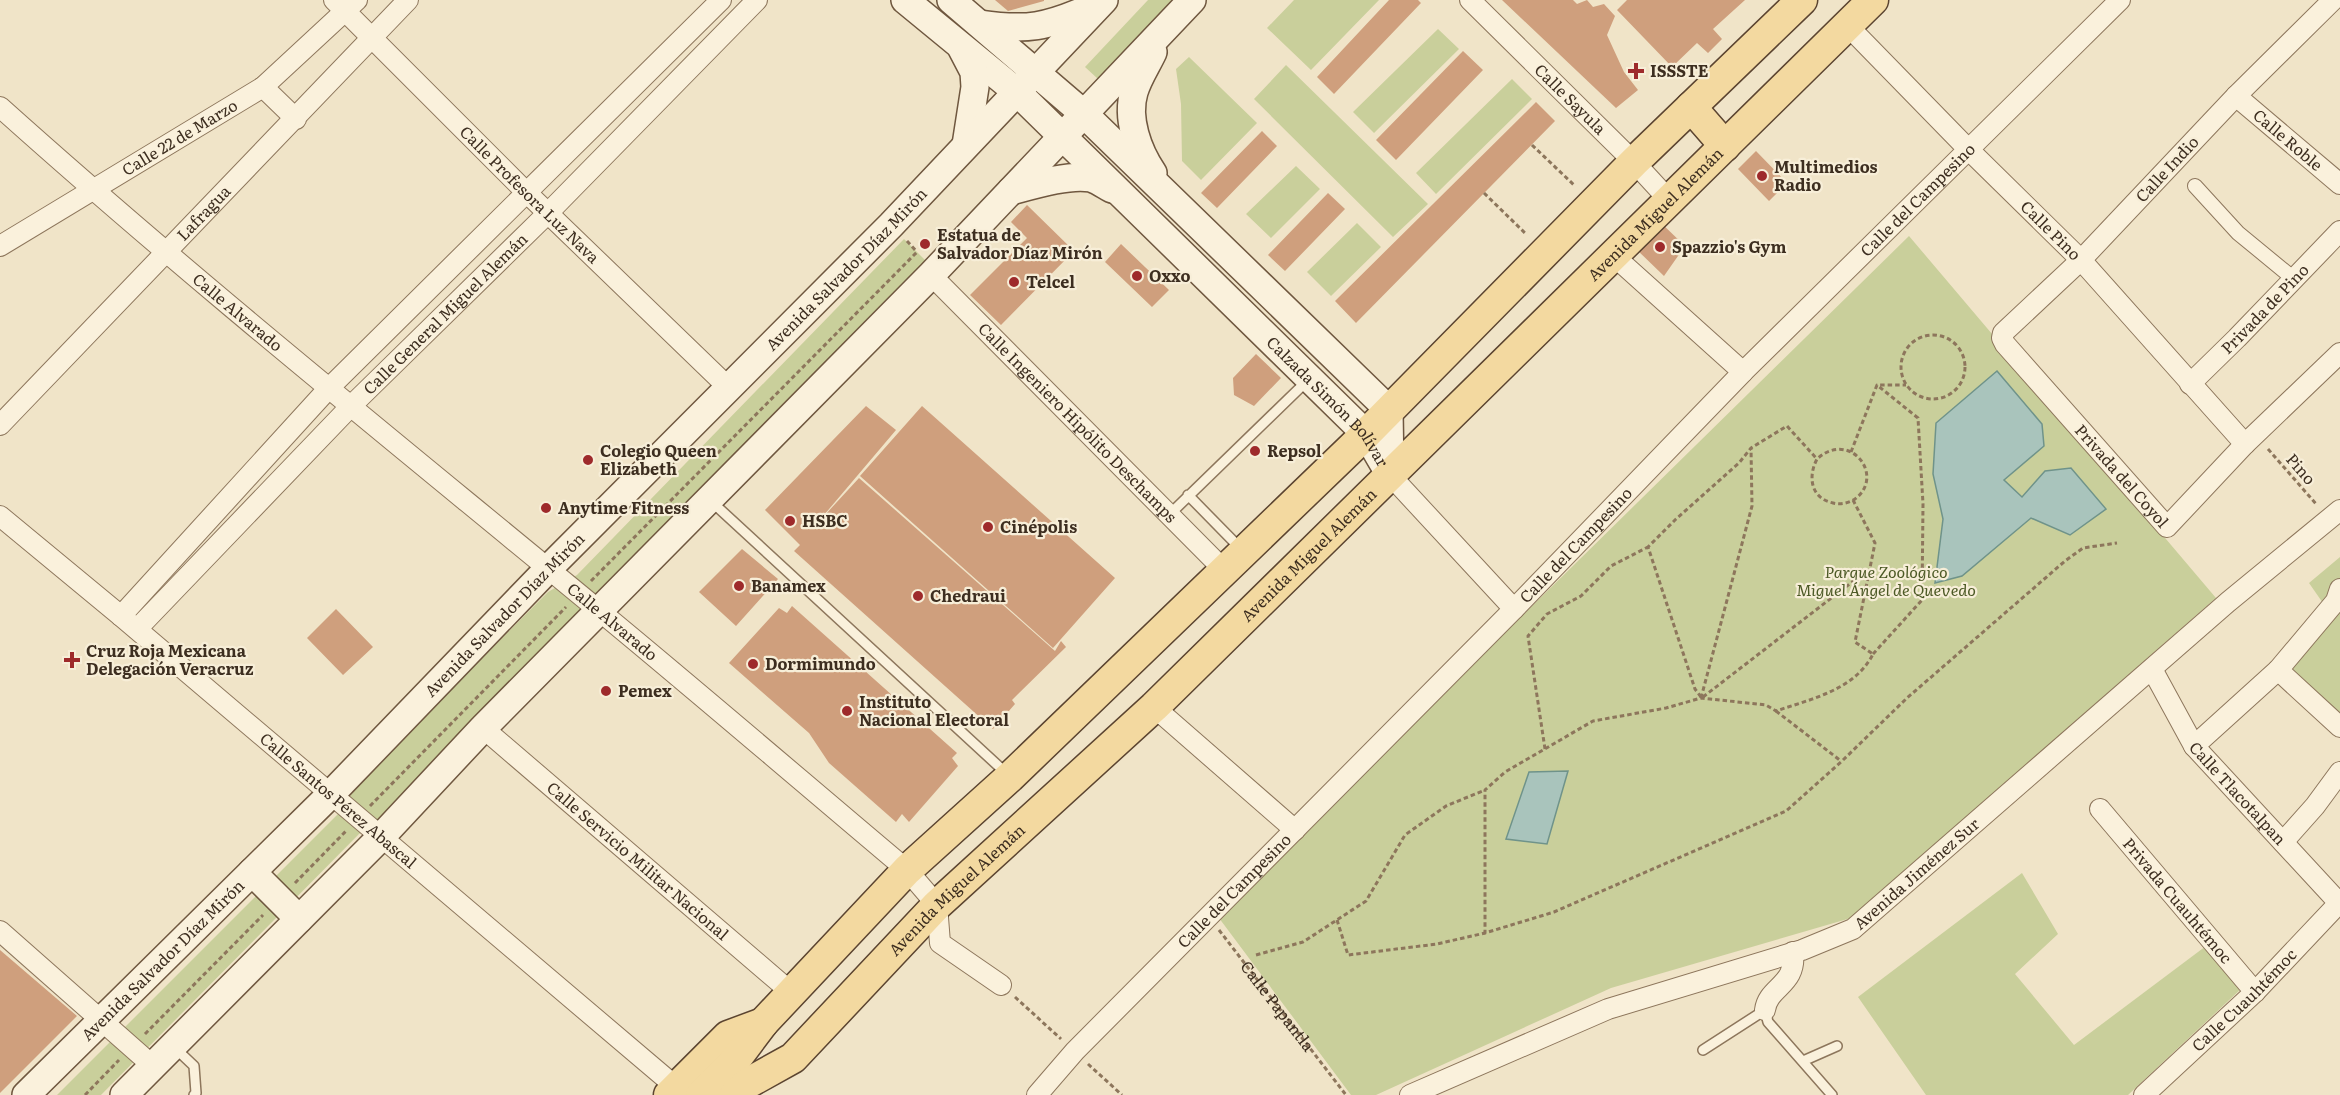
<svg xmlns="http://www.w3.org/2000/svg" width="2340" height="1095" font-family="Literata,serif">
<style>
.green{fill:#c9cf9b}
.water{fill:#a9c4bc;stroke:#6f938a;stroke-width:1.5}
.building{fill:#cf9f7d}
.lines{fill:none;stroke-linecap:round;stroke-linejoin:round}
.service-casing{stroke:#8d765c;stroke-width:12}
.pedestrian-casing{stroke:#8d765c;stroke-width:16}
.minor-casing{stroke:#8d765c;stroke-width:22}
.secondary-casing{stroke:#6f573f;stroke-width:30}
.primary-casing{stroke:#5b4430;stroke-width:33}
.path{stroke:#8d765c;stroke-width:3;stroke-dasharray:4.5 3;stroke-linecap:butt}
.service{stroke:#faf1dc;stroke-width:9}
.pedestrian{stroke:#faf1dc;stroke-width:14}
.minor{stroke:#faf1dc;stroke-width:20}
.secondary{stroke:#faf1dc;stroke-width:27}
.primary{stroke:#f3d9a0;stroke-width:30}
.poi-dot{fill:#9e2a2b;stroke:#f7eed8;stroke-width:2}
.labels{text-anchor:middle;stroke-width:4.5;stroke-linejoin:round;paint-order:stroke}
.poi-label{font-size:16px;font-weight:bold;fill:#3d2e20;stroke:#f7eed8;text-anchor:start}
.street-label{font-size:16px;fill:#3d2e20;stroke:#f7eed8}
.park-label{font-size:16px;font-style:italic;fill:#4d5a26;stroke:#f7eed8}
</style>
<rect width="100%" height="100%" fill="#f0e4c8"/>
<path class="green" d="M1148 0H1176L1098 79 1085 67Z
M1294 0H1379L1311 70 1267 28Z
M1438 29 1459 49 1374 133 1353 112Z
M1189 57 1257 123 1201 180 1182 161 1181 104 1176 69Z
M1286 65 1428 204 1393 237 1254 99Z
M1512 79 1532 99 1436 194 1416 173Z
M1296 166 1320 189 1271 238 1246 214Z
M1357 223 1381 247 1331 296 1307 272Z
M1909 236 2216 598 1851 918 1611 988 1376 1095H1351L1219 918 1421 715Z
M904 239 929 264 397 812 359 834 101 1095H57L338 814 362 778 548 592 577 575Z
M2340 557V733L2276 664 2325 606 2309 583Z
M2022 873 2058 934 2015 974 2074 1045 2206 946 2242 988 2128 1095H1926L1858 997Z"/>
<path class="water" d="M1997 371 2042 424 2044 446 2004 480 2022 497 2045 471 2071 468 2106 509 2070 535 2031 518 1962 576 1935 583 1943 519 1933 474 1936 423Z
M1568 771 1547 844 1506 839 1529 772Z"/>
<path class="building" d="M995 0H1044V1L1008 11Z
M1389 0H1418L1421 3 1334 94 1317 77Z
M1502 0H1573L1577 4 1587 0 1593 7 1604 4 1615 16 1607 35 1624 72 1638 90 1616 108Z
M1627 0H1745L1713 29 1722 39 1708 53 1697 43 1672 67 1617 10Z
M1463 51 1483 70 1396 160 1376 140Z
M1536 102 1555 121 1356 323 1335 301Z
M1262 131 1277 146 1217 208 1201 193Z
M1756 151 1787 183 1769 201 1738 169Z
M1328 193 1345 209 1285 271 1268 255Z
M1027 205 1074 251 1001 325 970 295 1027 238 1011 222Z
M1659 221 1685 246 1664 276 1635 248Z
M1121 244 1169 290 1152 307 1105 262Z
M1256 354 1281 378 1254 406 1234 395 1233 378Z
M866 406 896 430 813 528 859 478 1055 651 1061 641 1066 647 1012 700 1015 704 993 729 794 551 800 545 765 510Z
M922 406 1115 578 1053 648 860 476Z
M742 549 778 579 736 626 699 592Z
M792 606 957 753 952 758 958 766 909 822 902 814 896 822 829 763 809 733 729 663 779 608 787 613Z
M336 609 373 647 343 675 307 638Z
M0 950 77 1016 0 1093Z"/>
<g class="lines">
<defs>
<path id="service" d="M1188 495 1241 549
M712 502 1006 773
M1169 515 1308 380
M174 1047 194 1066 196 1093 194 1095
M1703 1050 1765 1010 1768 1022 1832 1095
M1803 1061 1837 1046"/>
<path id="pedestrian" d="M2195 186 2238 233 2294 279"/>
<g id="minor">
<path id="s2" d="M334 0 527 193 729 388"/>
<path id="s3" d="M1470 0 1634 162 1669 200"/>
<path id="s4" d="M2333 0 2236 96 2081 260 2003 333 2002 338 2005 344 2167 527 2245 444 2340 353"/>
<path id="s5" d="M1848 26 1969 150 2081 260 2245 444"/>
<path d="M263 87 296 119"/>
<path id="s6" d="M2236 96 2340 184"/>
<path id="s7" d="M0 107C195 282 400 446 602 613 705 698 806 785 907 870L937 905 940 943 1001 985"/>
<path id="s8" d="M0 246 263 87 357 0"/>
<path d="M1614 256 1743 372"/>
<path id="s9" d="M931 275 1224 570"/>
<path id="s10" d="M2190 384 2237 338 2340 231"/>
<path id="s11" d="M0 425 408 0"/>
<path d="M1390 475 1514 609"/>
<path id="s12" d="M0 516 121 616 676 1087"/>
<path d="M121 616 328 389 721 0"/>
<path id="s13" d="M137 629 350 407 548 213 757 0"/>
<path id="s14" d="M2152 669 2194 746 2340 904"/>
<path d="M2278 670 2340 727"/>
<path d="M1154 707 1295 830"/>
<path id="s15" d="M483 728 792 993"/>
<path d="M2194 746 2278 670 2336 601 2340 589"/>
<path id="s16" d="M2100 809 2255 992"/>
<path d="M2283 842 2315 806 2340 772"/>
<path d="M0 931 153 1066"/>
<path d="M1765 1010C1768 986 1797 986 1793 952"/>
<path id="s17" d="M1037 1095 1075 1051 1514 609 1743 372 2120 0"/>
<path id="s18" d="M1410 1095 1608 1009 1802 950 1853 929 2228 602 2340 510"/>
<path id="s19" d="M2144 1095 2255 992 2340 902"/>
</g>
<g id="secondary">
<path id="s20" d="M905 0 1017 92 1366 434 1390 475"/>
<path d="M951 0 1084 114 1389 410 1390 474"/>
<path d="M980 24C1027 31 1047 27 1090 8"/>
<path d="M962 49 974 72 975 87 966 145"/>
<path d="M1153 52C1147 65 1138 78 1134 92 1126 118 1138 151 1153 173"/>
<path d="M1011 191C1033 185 1069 174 1091 178 1098 180 1106 186 1112 189"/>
<path d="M252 872 299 919"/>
<path id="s21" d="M26 1095 331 794 548 569 891 225 1104 0"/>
<path d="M124 1095 381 837 483 728 931 275 1192 0"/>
</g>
<g id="primary">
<path d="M1691 107 1725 146"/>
<path d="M669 1095 728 1036 763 1023"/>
<path d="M701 1095 733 1063 763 1023 907 870 1010 777 1366 434 1634 162 1802 0"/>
<path id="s22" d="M735 1095 748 1083 793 1058 937 905 1154 707 1873 0"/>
</g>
</defs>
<use href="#service" class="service-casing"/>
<use href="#pedestrian" class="pedestrian-casing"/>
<use href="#minor" class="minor-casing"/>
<use href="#secondary" class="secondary-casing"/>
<use href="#primary" class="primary-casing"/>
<g class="path">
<path d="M1532 145 1574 185"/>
<path d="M1484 193 1525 233"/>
<path d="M907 241 917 252"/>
<circle cx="1933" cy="367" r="32"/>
<path d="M2268 449 2317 505"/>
<path d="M1851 452 1877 385H1906"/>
<path d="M1853 500 1875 543 1855 642 1873 654C1855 690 1811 699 1776 711L1766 705 1701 698 1666 708 1593 721 1505 772 1485 790V933L1554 912 1786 811 1842 761 1907 698 2065 561 2083 548 2117 543"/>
<path d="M591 581 917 252"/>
<path d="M1873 654 1922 600 1923 504 1918 418 1877 385"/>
<path d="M1701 697 1695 689 1648 547 1676 519 1739 463 1751 448 1787 426 1817 459C1808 476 1810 498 1833 503 1841 505 1849 503 1855 499 1886 476 1850 429 1817 459"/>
<path d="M1703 697 1869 569"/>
<path d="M1701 698 1752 506 1751 448"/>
<path d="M1776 711 1841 761"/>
<path d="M1545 749 1528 636 1547 614 1581 596 1611 566 1648 547"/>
<path d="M370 806 566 607"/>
<path d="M295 883 347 830"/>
<path d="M1337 920 1348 955 1437 944 1485 933"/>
<path id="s1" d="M1219 930 1346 1095"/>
<path d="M1256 955 1303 942 1366 901 1405 835 1446 806 1485 790"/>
<path d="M1015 997 1061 1039"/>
<path d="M145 1034 263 915"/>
<path d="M1088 1064 1122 1095"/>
<path d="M85 1095 119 1060"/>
</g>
<use href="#service" class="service"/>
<use href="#pedestrian" class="pedestrian"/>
<use href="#minor" class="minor"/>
<use href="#secondary" class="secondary"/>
<use href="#primary" class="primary"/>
</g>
<g class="poi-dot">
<path d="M1633 62h6v6h6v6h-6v6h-6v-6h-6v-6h6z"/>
<circle cx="1762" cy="176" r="6"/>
<circle cx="925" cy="244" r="6"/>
<circle cx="1660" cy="247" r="6"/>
<circle cx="1137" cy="276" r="6"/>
<circle cx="1014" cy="282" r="6"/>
<circle cx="1255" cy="451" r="6"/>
<circle cx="588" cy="460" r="6"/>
<circle cx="546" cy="508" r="6"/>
<circle cx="790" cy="521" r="6"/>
<circle cx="988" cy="527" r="6"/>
<circle cx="739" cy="586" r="6"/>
<circle cx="918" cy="596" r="6"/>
<path d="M69 651h6v6h6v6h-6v6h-6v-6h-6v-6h6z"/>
<circle cx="753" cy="664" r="6"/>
<circle cx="606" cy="691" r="6"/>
<circle cx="847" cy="711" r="6"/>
</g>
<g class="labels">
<g class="poi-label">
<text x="1650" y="77">ISSSTE</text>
<text x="1774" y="173">Multimedios<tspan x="1774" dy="18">Radio</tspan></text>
<text x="937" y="241">Estatua de<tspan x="937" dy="18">Salvador Díaz Mirón</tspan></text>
<text x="1672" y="253">Spazzio's Gym</text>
<text x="1149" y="282">Oxxo</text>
<text x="1026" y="288">Telcel</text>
<text x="600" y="457">Colegio Queen<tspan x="600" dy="18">Elizabeth</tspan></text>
<text x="1267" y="457">Repsol</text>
<text x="558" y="514">Anytime Fitness</text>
<text x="802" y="527">HSBC</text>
<text x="1000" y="533">Cinépolis</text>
<text x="751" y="592">Banamex</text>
<text x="930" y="602">Chedraui</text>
<text x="86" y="657">Cruz Roja Mexicana<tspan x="86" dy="18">Delegación Veracruz</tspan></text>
<text x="765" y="670">Dormimundo</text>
<text x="618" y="697">Pemex</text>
<text x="859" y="708">Instituto<tspan x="859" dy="18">Nacional Electoral</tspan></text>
</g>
<g class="street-label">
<text dy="6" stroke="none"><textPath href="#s3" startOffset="141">Calle Sayula</textPath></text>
<text dy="6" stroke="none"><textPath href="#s8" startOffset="210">Calle 22 de Marzo</textPath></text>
<text dy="6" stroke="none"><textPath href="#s6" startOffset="68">Calle Roble</textPath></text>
<text transform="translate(2167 169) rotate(-47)" y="6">Calle Indio</text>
<text dy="6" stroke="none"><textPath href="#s2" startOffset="276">Calle Profesora Luz Nava</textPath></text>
<text dy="6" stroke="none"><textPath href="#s17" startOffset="1256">Calle del Campesino</textPath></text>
<text dy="6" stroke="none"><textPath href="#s11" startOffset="294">Lafragua</textPath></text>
<text dy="6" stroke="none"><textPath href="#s22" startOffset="1276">Avenida Miguel Alemán</textPath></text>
<text dy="6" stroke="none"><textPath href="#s5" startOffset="288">Calle Pino</textPath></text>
<text dy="6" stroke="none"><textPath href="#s21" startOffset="1164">Avenida Salvador Díaz Mirón</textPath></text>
<text dy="6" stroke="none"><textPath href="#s10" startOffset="106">Privada de Pino</textPath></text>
<text dy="6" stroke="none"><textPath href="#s7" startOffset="314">Calle Alvarado</textPath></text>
<text dy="6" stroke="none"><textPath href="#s13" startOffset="441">Calle General Miguel Alemán</textPath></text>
<text dy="6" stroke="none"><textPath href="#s20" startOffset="584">Calzada Simón Bolívar</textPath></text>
<text dy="6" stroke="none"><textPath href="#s9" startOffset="208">Calle Ingeniero Hipólito Deschamps</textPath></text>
<text transform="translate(2301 469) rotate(49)" y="6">Pino</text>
<text dy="6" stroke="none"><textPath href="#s4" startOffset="657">Privada del Coyol</textPath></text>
<text dy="6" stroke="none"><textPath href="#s17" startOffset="770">Calle del Campesino</textPath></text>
<text dy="6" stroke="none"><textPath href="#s22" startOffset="790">Avenida Miguel Alemán</textPath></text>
<text dy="6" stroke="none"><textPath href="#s21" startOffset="678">Avenida Salvador Díaz Mirón</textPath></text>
<text dy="6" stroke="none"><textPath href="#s7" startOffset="800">Calle Alvarado</textPath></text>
<text dy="6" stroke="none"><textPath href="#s14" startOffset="152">Calle Tlacotalpan</textPath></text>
<text dy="6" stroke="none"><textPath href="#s12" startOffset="442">Calle Santos Pérez Abascal</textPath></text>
<text dy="6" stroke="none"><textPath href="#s15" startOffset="204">Calle Servicio Militar Nacional</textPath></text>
<text dy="6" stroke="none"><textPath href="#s18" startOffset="558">Avenida Jiménez Sur</textPath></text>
<text dy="6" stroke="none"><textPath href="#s22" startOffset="304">Avenida Miguel Alemán</textPath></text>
<text dy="6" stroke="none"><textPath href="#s17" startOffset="284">Calle del Campesino</textPath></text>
<text dy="6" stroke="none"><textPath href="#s16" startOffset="120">Privada Cuauhtémoc</textPath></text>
<text dy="6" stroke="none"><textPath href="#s21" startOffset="192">Avenida Salvador Díaz Mirón</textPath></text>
<text dy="6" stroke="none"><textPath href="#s19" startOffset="138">Calle Cuauhtémoc</textPath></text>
<text dy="6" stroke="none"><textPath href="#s1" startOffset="96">Calle Papantla</textPath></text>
</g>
<g class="park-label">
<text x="1886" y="578">Parque Zoológico<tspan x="1886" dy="18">Miguel Ángel de Quevedo</tspan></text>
</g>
</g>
</svg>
